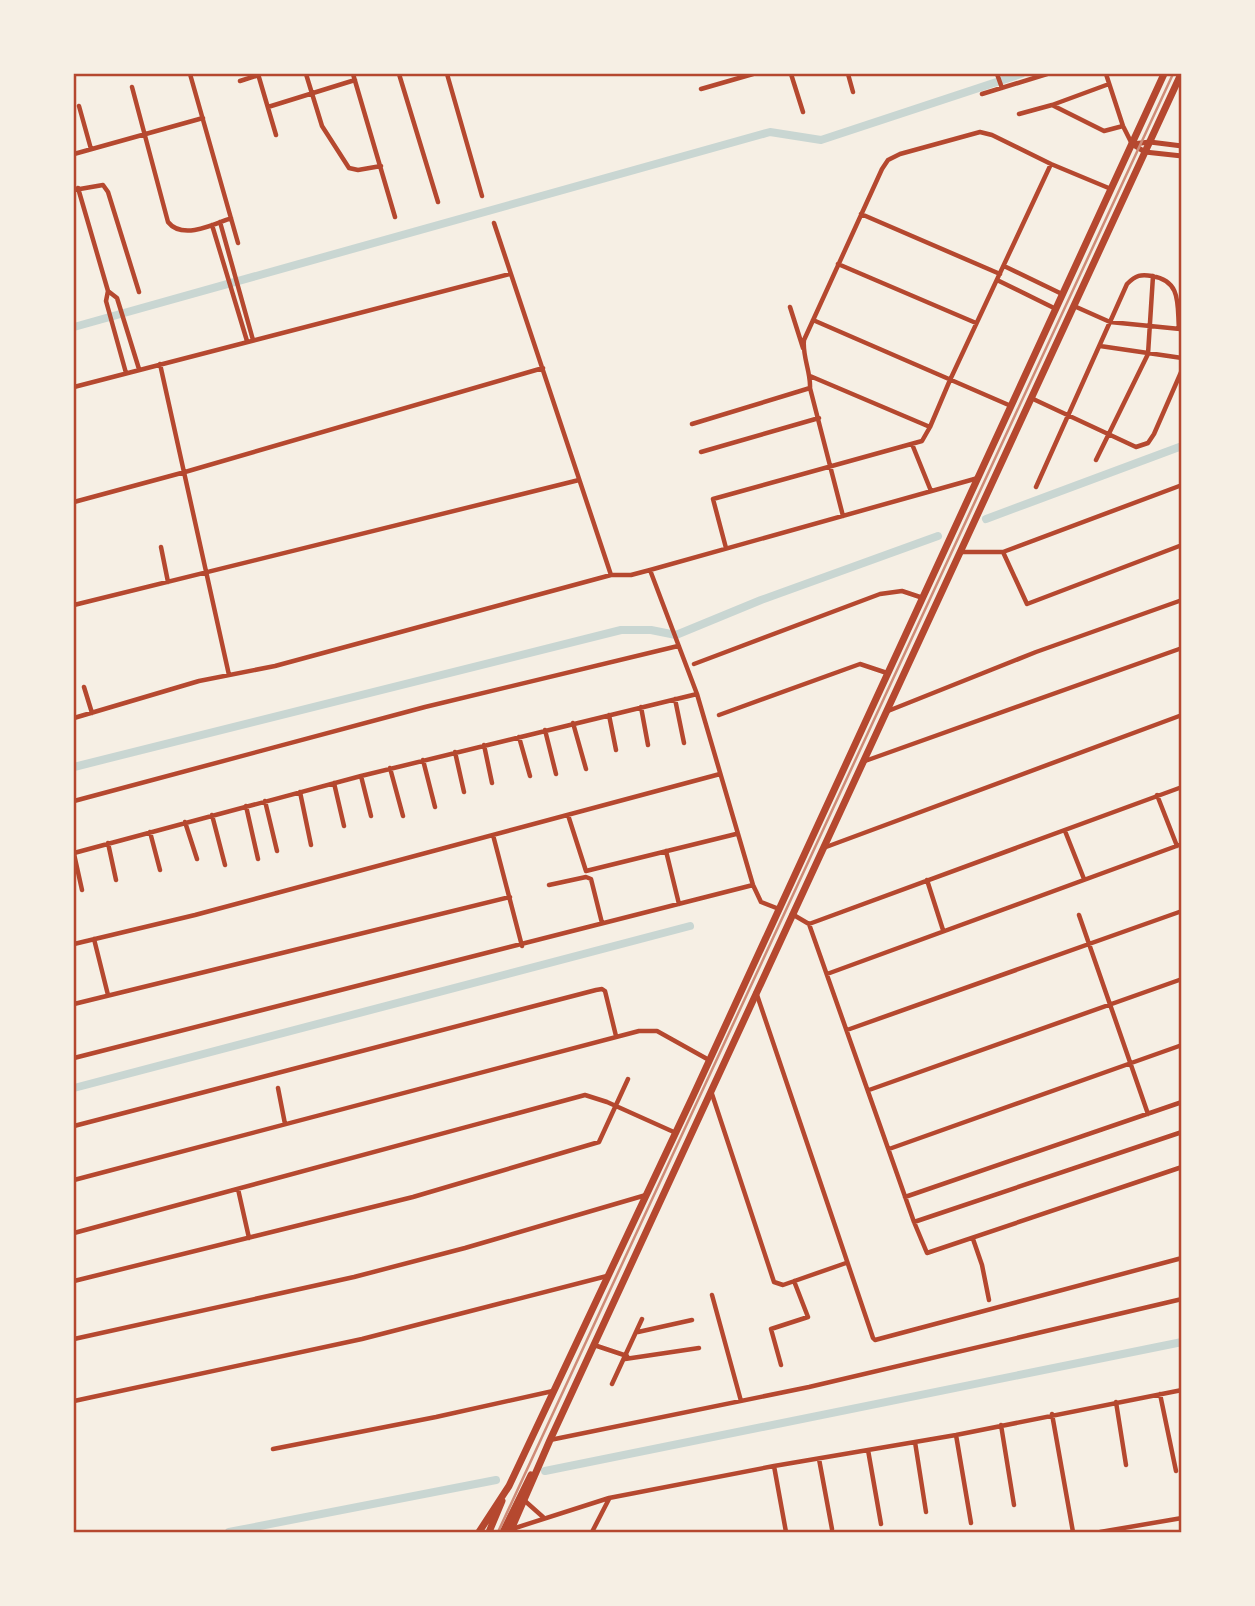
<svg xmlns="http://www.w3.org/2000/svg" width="1255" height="1606" font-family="'Nunito Sans',sans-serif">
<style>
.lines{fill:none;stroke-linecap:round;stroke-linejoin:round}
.canal{stroke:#c9d6d2;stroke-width:8}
.minor{stroke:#b5482f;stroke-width:4.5}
.tertiary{stroke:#b5482f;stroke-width:5}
.primary{stroke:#b5482f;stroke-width:7}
.rail{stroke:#cf8b77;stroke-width:2.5}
.neatline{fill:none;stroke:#b5482f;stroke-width:2.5}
</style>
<rect width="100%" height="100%" fill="#f6efe4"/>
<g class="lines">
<path class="canal" d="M74 327 770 132 821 140 1021 74
M986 519 1182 446
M74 767 621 630H651L676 635 761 600 938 536
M74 1088 690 926
M545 1471 1182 1342
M229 1532 496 1480"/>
<path class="minor" d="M190 74 238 243
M258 74 276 135
M306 74 322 126 349 168 358 170 381 166
M353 74 395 217
M399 74 438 202
M447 74 482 196
M791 74 803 112
M848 74 853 92
M997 74 1002 88
M1106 74 1123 126 1132 144
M240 81 259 75
M1109 84 1052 105 1104 131 1123 126
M132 87 168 222C182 240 213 225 231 218
M701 89 753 74
M982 94 1047 74
M79 106 91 149
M268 107 355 80
M1019 114 1052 105
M74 154 203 118
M78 188 108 291
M74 190 103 185 108 192 139 292
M861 214 1000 274
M220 222 253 340
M494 223 611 575
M212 225 247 341
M838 264 976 323
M1004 266 1062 294
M997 280 1056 309
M1074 306 1110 322 1180 329
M790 307 803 348
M813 320 1011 406
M1100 346 1182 358
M160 364 229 675
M126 373 106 301 108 291 117 298 139 369
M810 376 930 427
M74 387 510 274
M1031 398 1136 447 1148 443 1154 434 1182 370
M692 424 810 388
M912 444 931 491
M701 452 819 418
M1096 460 1148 354 1153 276
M1036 487 1127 284C1136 275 1141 274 1152 276 1182 281 1177 305 1179 329
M74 502 185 472 543 368
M843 516 810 388C811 372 802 356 804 340L882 169 888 160 900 154 980 132 992 135 1051 164 1111 189
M161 547 168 582
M726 548 713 499 922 441 930 427 950 380 1051 164
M961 552H1003L1182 485
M1003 552 1027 604 1182 545
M650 570 697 694 753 885 761 902 779 909
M74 605 579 480
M694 664 880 594 902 591 923 598
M84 687 92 713
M675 699 684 743
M641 707 648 745
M888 711 1036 652 1182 600
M609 715 616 750
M719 715 860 664 887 673
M74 718 199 681 275 666 611 575H631L650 570 978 478
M573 723 586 769
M545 730 556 774
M519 737 530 776
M484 745 492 783
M455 752 464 792
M423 760 435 807
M865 761 1182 648
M390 768 403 816
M361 776 371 816
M334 783 344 826
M300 792 311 845
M1157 795 1177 846
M74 801 425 707 678 646
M265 801 277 851
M246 806 258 859
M212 815 225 865
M568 815 586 871 736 834
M185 822 197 859
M1065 831 1084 879
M150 832 160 870
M493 835 522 946
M108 843 116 880
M826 847 1182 715
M666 851 679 904
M74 853 361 776 697 694
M74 854 82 890
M927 880 943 930
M549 885 586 877 591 879 602 923
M792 914 809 924 914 1222 927 1253 1182 1167
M1079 915 1148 1114
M809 924 1182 787
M94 939 108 995
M74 944 195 915 720 774
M827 974 1182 844
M756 992 873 1338 875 1340 1182 1258
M74 1004 510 897
M847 1030 1182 911
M74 1058C300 1002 526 942 753 885
M278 1088 285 1124
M869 1090 1182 979
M711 1091 774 1282 783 1285 846 1263
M74 1126 596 990 602 989 605 991 616 1036
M889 1149 1182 1045
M74 1180 639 1031H657L709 1060
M238 1189 249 1238
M905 1197 1182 1102
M914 1222 1182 1132
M74 1233 585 1095 607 1102 676 1133
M973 1239 982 1265 989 1300
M74 1281 413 1197 599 1142 628 1079
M712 1295 741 1401
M638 1332 692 1320
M74 1339 354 1277 465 1248 646 1195
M594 1345 627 1356
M625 1359 699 1348
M781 1365 771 1329 808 1317 794 1281
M612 1384 642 1319
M1160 1394 1176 1471
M74 1401 362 1339 607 1276
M1116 1402 1126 1465
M1052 1414 1073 1532
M1001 1425 1014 1505
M956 1435 971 1523
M550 1440 809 1387 1182 1299
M915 1442 926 1512
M273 1449 436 1417 553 1391
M868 1450 881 1524
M819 1459 832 1529
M774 1466 786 1532
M525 1501 543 1517
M512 1529 609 1498 774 1466 956 1435 1182 1390
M592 1532 609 1499
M1100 1532 1182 1518"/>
<path class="tertiary" d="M1132 144 1145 152 1182 156
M1132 144 1150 142 1182 146"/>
<path class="primary" d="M479 1532 509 1486 693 1096 1164 74
M489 1532 502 1501
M503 1532 531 1475
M510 1532 550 1440 1181 74"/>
<path class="rail" d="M498 1532 1173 74"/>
</g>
<rect width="1255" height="1606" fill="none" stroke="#f6efe4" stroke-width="150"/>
<rect x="75" y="75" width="1105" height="1456" class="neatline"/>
</svg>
